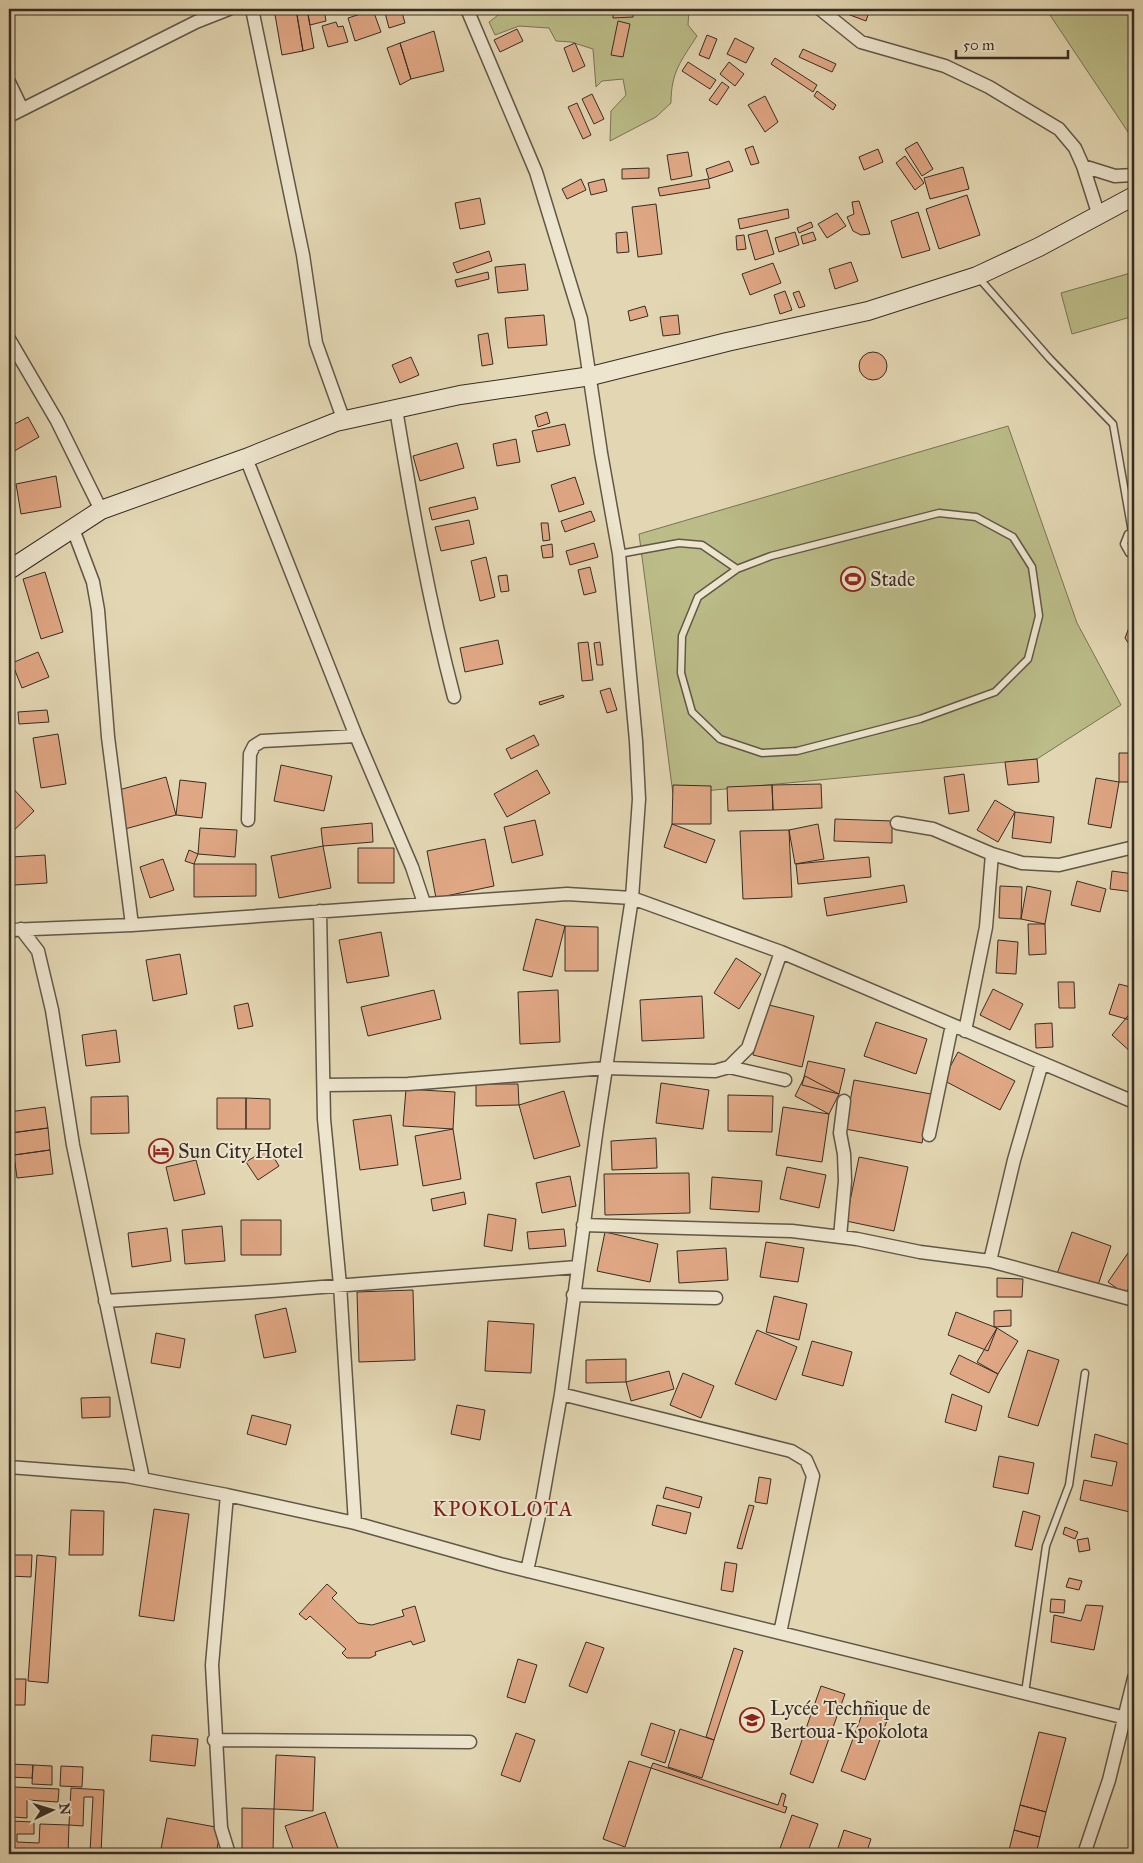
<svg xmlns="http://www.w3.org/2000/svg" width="1143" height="1863" font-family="'IM FELL Great Primer',serif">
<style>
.green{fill:#bbbc88;stroke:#787456}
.building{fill:#e0a784;stroke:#362c23}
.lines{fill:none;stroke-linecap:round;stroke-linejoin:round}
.lane-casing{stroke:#615747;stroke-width:9}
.street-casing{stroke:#615747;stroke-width:15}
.secondary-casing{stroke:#362c23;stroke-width:20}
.lane{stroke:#ede5ce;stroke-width:6}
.street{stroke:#ede5ce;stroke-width:12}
.secondary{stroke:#ede5ce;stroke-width:18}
.labels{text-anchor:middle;stroke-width:4;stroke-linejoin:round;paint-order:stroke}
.poi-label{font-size:20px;fill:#362c23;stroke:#ede5ce;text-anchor:start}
.neighbourhood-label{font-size:21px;letter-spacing:1px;fill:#7a1f14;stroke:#ede5ce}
</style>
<rect width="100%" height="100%" fill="#e3d7b3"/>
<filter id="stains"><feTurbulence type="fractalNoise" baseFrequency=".004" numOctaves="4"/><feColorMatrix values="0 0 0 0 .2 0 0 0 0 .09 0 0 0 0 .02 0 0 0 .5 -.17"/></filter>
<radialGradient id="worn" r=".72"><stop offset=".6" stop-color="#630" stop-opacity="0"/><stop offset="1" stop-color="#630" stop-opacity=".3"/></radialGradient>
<path class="green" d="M506 9H689L688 25 697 36C681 61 671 72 671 103L656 117 610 141 611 111 626 95 623 79 602 81 596 87 593 49 571 42 556 41 549 28 519 26 495 35 489 22Z
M1046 9H1134V141Z
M1134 272V316L1072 334 1061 293Z
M1008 426 1077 623 1121 705 1037 759 673 794 639 534Z"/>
<path class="building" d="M274 9H296L303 51 282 55Z
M296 9H307L314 48 303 51Z
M307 9H324L326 21 310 25Z
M384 9H401L405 23 389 28Z
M613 9H633V17L613 18Z
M712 9H731L730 13 711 12Z
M834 9H870L866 21Z
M373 10 381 32 355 41 348 18Z
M618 21 630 24 623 57 611 55Z
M336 22 338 27 343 26 348 42 328 47 322 26Z
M517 29 523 41 500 52 494 40Z
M434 31 444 71 411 79 400 43Z
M707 35 717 39 709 59 699 55Z
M735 38 754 48 746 63 727 54Z
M400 43 411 79 400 85 387 48Z
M575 43 585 66 573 72 564 48Z
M803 49 836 64 832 72 799 57Z
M775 58 817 85 813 92 771 64Z
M688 62 716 80 710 89 682 71Z
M729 62 744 74 735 86 720 74Z
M722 82 729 87 717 105 709 100Z
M817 91 836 105 833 110 814 96Z
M592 94 604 119 594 124 582 99Z
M765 96 778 122 765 132 748 105Z
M577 103 591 135 583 139 568 107Z
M917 142 933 169 922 176 905 149Z
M753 146 759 163 751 165 745 149Z
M878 149 883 162 864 170 859 157Z
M688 152 692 176 671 180 667 155Z
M905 156 924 183 915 190 896 163Z
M729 161 733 171 709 179 706 169Z
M963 167 969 189 930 199 924 178Z
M649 168V178L622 179V169Z
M581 179 586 190 567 199 562 189Z
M604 179 607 191 591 195 588 183Z
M708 179 710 188 660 196 658 188Z
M967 195 980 235 939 249 926 209Z
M480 198 485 224 460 229 455 203Z
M859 201 870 234 861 235 853 231 847 217 854 214 852 202Z
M656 204 662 254 638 257 632 207Z
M788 209 789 218 740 229 738 219Z
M918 212 930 250 902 258 891 221Z
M837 213 846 226 827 238 818 224Z
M811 222 813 227 799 233 797 228Z
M767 230 774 254 755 260 748 235Z
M627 232 629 252 617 253 616 233Z
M795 232 799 245 779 252 775 238Z
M813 232 816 240 803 244 801 236Z
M744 235 746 249 737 250 736 236Z
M489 251 492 261 457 273 453 263Z
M851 262 858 281 835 289 829 269Z
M773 263 781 283 750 295 742 274Z
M525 264 528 290 498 293 495 267Z
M488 272 489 279 457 287 455 280Z
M785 291 792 310 780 314 774 295Z
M799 291 805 306 799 308 793 293Z
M645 306 648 316 630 321 628 311Z
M544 315 547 345 508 348 505 318Z
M678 315 680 334 663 336 660 317Z
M488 333 493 364 482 366 478 335Z
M859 366a14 14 0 1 1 28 0a14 14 0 1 1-28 0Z
M411 357 419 375 400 383 392 365Z
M547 412 550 423 538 427 535 416Z
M28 417 39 437 9 454V427Z
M565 424 570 445 537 452 532 431Z
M516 439 520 462 497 466 493 444Z
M457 443 464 468 420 481 413 456Z
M56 476 61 507 21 514 16 484Z
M575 477 584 504 559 512 551 485Z
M475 497 478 509 432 520 429 508Z
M591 511 595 521 565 532 561 521Z
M469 520 474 544 441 551 435 527Z
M541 523H548L550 540 543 541Z
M594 543 598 557 570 565 566 551Z
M552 544 553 557 543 558 541 546Z
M486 557 495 597 480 601 471 561Z
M590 567 596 592 584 595 578 570Z
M45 572 63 632 41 639 23 579Z
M507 575 509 591 501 592 498 576Z
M1134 624V649L1133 650 1125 638 1130 625Z
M498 640 503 664 465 672 460 648Z
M588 642 593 680 582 681 578 643Z
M600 642 603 665H597L594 643Z
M38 652 49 677 22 688 12 663Z
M610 688 617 710 607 713 600 691Z
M563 695 564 697 540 705 539 702Z
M47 710 49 722 19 724 18 712Z
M58 734 66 784 41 788 33 738Z
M534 735 539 745 511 759 506 749Z
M1119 753H1131V782H1119Z
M1037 759 1039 782 1008 785 1005 762Z
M281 765 332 776 324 811 274 801Z
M537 770 550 793 507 817 494 794Z
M964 774 969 811 949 814 944 777Z
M166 777 176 815 125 829 115 791Z
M1096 778 1119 782 1111 828 1088 824Z
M180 780 206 783 202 818 176 815Z
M9 784 34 811 9 835Z
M821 784 822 808 773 810 772 785Z
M673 785 711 786V824H672Z
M772 785 773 810 728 811 727 787Z
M995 800 1015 812 998 842 977 830Z
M1015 812 1054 817 1051 843 1012 838Z
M835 819 892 821V843L834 841Z
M535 820 543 855 512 863 504 827Z
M372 823 373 842 323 846 321 828Z
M672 824 715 840 706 863 664 847Z
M818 824 824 859 795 864 789 830Z
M200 828 237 830 235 857 198 854Z
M789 830 792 897 743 899 740 831Z
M485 839 494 886 436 898 427 851Z
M323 846 331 888 279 898 271 856Z
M358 848H394V883H358Z
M189 850 198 854 194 864 185 861Z
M45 855 47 883 14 885 12 857Z
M869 857 871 877 798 884 796 864Z
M163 859 174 890 150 898 140 867Z
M194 864H256V896L194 897Z
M1112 871 1134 874V892L1110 889Z
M1077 881 1106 889 1100 912 1071 905Z
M904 885 907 902 827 916 824 898Z
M1000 886 1022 887 1021 919 999 918Z
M1027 886 1051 891 1045 924 1021 919Z
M536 919 565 926 552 977 523 970Z
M1028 924H1045L1046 954 1029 955Z
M565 926 598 927V971H565Z
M381 932 389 976 347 983 339 940Z
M998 940 1018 942 1016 974 996 973Z
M180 954 187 994 153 1001 146 960Z
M736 958 761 974 739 1009 714 993Z
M1058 982H1074L1075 1008H1059Z
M1119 984 1134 988V1008L1130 1020 1109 1014Z
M993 989 1023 1004 1010 1030 980 1015Z
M434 990 441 1019 368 1036 361 1007Z
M558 990 560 1042 520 1044 518 992Z
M702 996 704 1038 642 1041 640 1000Z
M248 1003 253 1026 238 1029 234 1006Z
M765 1004 814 1016 802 1067 753 1055Z
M1132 1011 1134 1013 1133 1054 1112 1035Z
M876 1022 927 1039 916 1074 864 1056Z
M1052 1023 1053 1047 1036 1048 1035 1024Z
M116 1030 120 1062 86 1066 82 1035Z
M958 1052 1015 1081 1000 1110 943 1080Z
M808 1061 845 1069 839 1094 802 1085Z
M805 1076 839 1094 829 1114 795 1096Z
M854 1080 931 1094 922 1143 845 1129Z
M661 1083 709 1090 703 1129 656 1123Z
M476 1084H518L519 1105 476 1106Z
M406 1089 455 1092 453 1129 403 1126Z
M564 1091 580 1146 534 1159 519 1105Z
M728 1095 773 1096 772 1132 728 1131Z
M128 1096 129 1133 91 1134V1097Z
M217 1098H246V1129H217Z
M246 1098 270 1099V1129H246Z
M45 1107 48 1128 11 1133 9 1112Z
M783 1107 829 1114 822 1162 776 1155Z
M391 1115 398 1165 360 1170 353 1120Z
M48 1128 50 1150 14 1155 11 1133Z
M453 1129 461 1179 423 1186 415 1136Z
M656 1138 657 1168 612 1170 611 1141Z
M268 1148 279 1166 258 1180 246 1162Z
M50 1150 53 1174 17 1178 14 1155Z
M859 1157 908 1167 894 1231 846 1221Z
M196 1160 205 1194 174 1201 166 1167Z
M787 1167 826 1175 819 1208 780 1199Z
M689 1173 690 1213 605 1215 604 1174Z
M570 1176 576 1206 542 1213 536 1183Z
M712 1177 762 1181 759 1212 710 1209Z
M464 1192 466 1204 433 1211 431 1199Z
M488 1214 516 1219 512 1251 484 1246Z
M241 1220H281V1255H241Z
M222 1226 225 1261 185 1264 182 1230Z
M167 1228 171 1261 132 1267 128 1233Z
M564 1229 566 1246 529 1249 527 1232Z
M605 1232 658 1244 650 1282 597 1271Z
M1072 1232 1111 1246 1097 1288 1057 1274Z
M766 1242 804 1248 798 1282 760 1277Z
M726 1248 728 1280 679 1283 677 1251Z
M1128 1253 1134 1258V1280L1125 1294 1108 1282Z
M997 1278 1023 1279 1022 1297H997Z
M413 1290 415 1360 359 1362 357 1292Z
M774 1296 807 1304 799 1340 766 1332Z
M286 1308 296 1352 264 1358 255 1315Z
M1011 1310V1326L994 1327V1311Z
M956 1312 997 1328 988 1351 948 1335Z
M488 1321 534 1324 531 1373 485 1371Z
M997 1328 1018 1341 998 1374 977 1362Z
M757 1330 797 1347 776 1400 735 1384Z
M156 1333 185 1339 180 1368 151 1363Z
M812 1341 852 1352 843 1386 802 1375Z
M1028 1350 1059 1360 1038 1426 1008 1417Z
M959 1355 998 1374 989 1393 950 1374Z
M626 1359V1382L586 1383V1360Z
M669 1371 674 1389 631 1401 626 1382Z
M683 1373 714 1386 701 1418 670 1405Z
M952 1394 982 1406 976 1431 945 1422Z
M110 1397V1417L82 1418 81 1398Z
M457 1405 485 1410 480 1440 451 1434Z
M252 1415 291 1425 286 1445 247 1434Z
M1095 1434 1134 1446V1513L1080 1500 1084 1480 1112 1486 1117 1462 1091 1457Z
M999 1456 1034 1463 1028 1494 993 1487Z
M759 1477 771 1479 767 1504 755 1502Z
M666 1487 702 1497 699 1508 663 1498Z
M657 1505 691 1513 686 1534 652 1525Z
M749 1505 754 1506 742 1549 737 1548Z
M154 1509 189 1514 174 1621 139 1616Z
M71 1510 104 1511 103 1555H69Z
M1023 1511 1040 1516 1032 1550 1015 1546Z
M1065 1527 1078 1532 1075 1539 1063 1534Z
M1088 1538 1090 1550 1079 1552 1077 1540Z
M9 1555H32L31 1577 9 1576Z
M37 1555 56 1557 48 1683 28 1681Z
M725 1562 737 1564 733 1592 721 1590Z
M1069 1578 1082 1581 1079 1590 1066 1587Z
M327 1584 337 1593 332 1598 358 1623 372 1625 404 1616 402 1610 415 1606 425 1641 413 1645 411 1641 375 1652 376 1655 370 1658H347L342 1653 346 1649 310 1616 306 1620 299 1614Z
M1051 1599 1065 1600 1064 1613 1050 1612Z
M1086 1605 1103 1606 1094 1650 1051 1642 1054 1615 1081 1621Z
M586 1642 604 1648 587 1693 569 1686Z
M734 1648 743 1651 714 1740 706 1737Z
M518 1659 537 1665 525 1703 507 1697Z
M9 1679H26L25 1705H9Z
M821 1686 845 1694 813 1783 790 1774Z
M867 1701 891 1710 865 1780 841 1771Z
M651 1723 675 1731 665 1763 641 1755Z
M680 1729 714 1740 702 1778 668 1767Z
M1039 1732 1066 1738 1046 1812 1020 1805Z
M516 1733 535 1740 520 1782 501 1775Z
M152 1735 198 1739 195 1766 150 1761Z
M276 1755 315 1757 313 1811 274 1809Z
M629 1761 651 1768 625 1847 603 1839Z
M653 1763 778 1805 782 1793 786 1795 783 1806 787 1807 785 1813 651 1768Z
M9 1764 33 1765 32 1778 9 1777Z
M33 1765 52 1766V1785L32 1784Z
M61 1766 83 1767 82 1787 60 1786Z
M14 1787 59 1789 58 1802 27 1800V1818L13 1817Z
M71 1788 104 1790 101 1853 90 1852 93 1797H84L83 1826 69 1825Z
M1020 1805 1046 1812 1040 1837 1014 1830Z
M242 1808 274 1809 273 1852 242 1851Z
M325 1812 340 1854H295L285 1826Z
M792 1815 818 1824 807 1854H778Z
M167 1818 221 1828 216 1854H160Z
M10 1821 34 1822V1834H17V1842L39 1843 40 1824 69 1825 68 1854H9Z
M844 1830 871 1839 866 1854H836Z
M1014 1830 1040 1837 1036 1854H1008Z"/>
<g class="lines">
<defs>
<path id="lane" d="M978 277 1050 359 1113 424 1132 532
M939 513 976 517 1013 537 1032 567 1039 616 1028 659 995 692 920 719 797 751 762 753 720 739 692 712 681 673 682 636 698 597 737 569 771 556Z
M1134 531 1128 534 1124 544 1129 553 1134 555
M619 554 679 543 702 545 737 569
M1025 1693 1046 1546 1069 1485 1085 1373"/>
<path id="street" d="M252 9 303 255 316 343 344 421
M467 9 536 172 581 319 601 453 619 554 636 741 639 799 632 898 597 1127 561 1394 542 1502 527 1571
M820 9 861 42 945 66 989 87 1059 129 1075 148 1083 166 1099 216
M9 82 22 109
M9 116 196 22 229 9
M1083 166 1115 176 1134 175
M9 339 57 421 101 510
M396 409C412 506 429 602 454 697
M246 458 356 736 412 867 424 903
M73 529 93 582 98 610 108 737 132 925
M248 820 250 754 254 746 262 741 356 736
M897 823 933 829 992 854 1022 863 1059 865 1134 847
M320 911 324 1119 340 1285 355 1523
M21 929 38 951 52 1010 73 1145 143 1479
M9 930 132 925 567 894 632 898 781 952 1134 1102
M965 1031 986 927 992 854
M729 1067 785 1080
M324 1085 408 1084 605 1068 715 1071 729 1067 748 1048 781 952
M929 1135 952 1025
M583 1225 792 1231 857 1239 920 1252 990 1261 1134 1300
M840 1237 845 1181 844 1154 840 1133 844 1101
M990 1261 1014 1160 1042 1063
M573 1295 716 1298
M105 1301 271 1291 577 1267
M561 1394 791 1451 806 1460 813 1476 780 1633
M9 1467 126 1476 227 1495 355 1523 500 1564 1134 1720
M227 1495 212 1665 221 1828 229 1854
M214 1740 470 1742
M1084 1854 1109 1780 1134 1678"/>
<path id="secondary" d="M9 570 101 510 246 458 336 422 460 395 591 376 727 342 868 311 977 276 1039 247 1134 196"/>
</defs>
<use href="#lane" class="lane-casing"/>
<use href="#street" class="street-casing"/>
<use href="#secondary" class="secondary-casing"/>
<use href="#lane" class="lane"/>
<use href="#street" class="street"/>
<use href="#secondary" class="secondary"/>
</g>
<defs>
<symbol id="stadium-ring" viewBox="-11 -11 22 22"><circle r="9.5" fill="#ede5ce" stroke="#8f2418" stroke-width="1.5"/><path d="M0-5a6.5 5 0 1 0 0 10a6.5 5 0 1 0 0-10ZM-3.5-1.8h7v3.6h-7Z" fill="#8f2418"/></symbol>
<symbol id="hotel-ring" viewBox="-11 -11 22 22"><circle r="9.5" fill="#ede5ce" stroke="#8f2418" stroke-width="1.5"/><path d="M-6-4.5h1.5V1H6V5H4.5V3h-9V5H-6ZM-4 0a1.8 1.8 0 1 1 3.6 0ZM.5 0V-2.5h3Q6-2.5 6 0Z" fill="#8f2418"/></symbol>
<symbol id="school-ring" viewBox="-11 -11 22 22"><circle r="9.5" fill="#ede5ce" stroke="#8f2418" stroke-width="1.5"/><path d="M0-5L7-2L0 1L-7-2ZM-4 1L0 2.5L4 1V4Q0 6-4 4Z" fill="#8f2418"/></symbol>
</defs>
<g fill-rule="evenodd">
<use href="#stadium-ring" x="839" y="565" width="28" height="28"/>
<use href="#hotel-ring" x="147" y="1137" width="28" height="28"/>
<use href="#school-ring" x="738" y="1706" width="28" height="28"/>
</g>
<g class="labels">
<g class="poi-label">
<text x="870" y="586">Stade</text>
<text x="178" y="1158">Sun City Hotel</text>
<text x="770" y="1715">Lycée Technique de<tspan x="770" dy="23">Bertoua-Kpokolota</tspan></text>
</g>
<g class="neighbourhood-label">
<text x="503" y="1516">KPOKOLOTA</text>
</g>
</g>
<rect width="1143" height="1863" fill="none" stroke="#e3d7b3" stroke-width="30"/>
<rect x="10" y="10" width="1123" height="1843" fill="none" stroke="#362c23" stroke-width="2.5"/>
<rect x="15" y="15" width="1113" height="1833" fill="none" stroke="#362c23"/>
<g transform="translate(52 1810) rotate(85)" stroke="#ede5ce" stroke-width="4" paint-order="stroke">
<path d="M0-4L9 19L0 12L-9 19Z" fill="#362c23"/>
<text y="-8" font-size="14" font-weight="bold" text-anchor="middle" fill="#362c23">N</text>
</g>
<path d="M956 50v8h112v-8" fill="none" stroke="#362c23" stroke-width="2.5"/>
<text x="963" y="50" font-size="15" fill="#362c23" stroke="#ede5ce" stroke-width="4" paint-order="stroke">50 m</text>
<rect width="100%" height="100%" filter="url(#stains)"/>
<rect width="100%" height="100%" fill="url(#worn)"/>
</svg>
